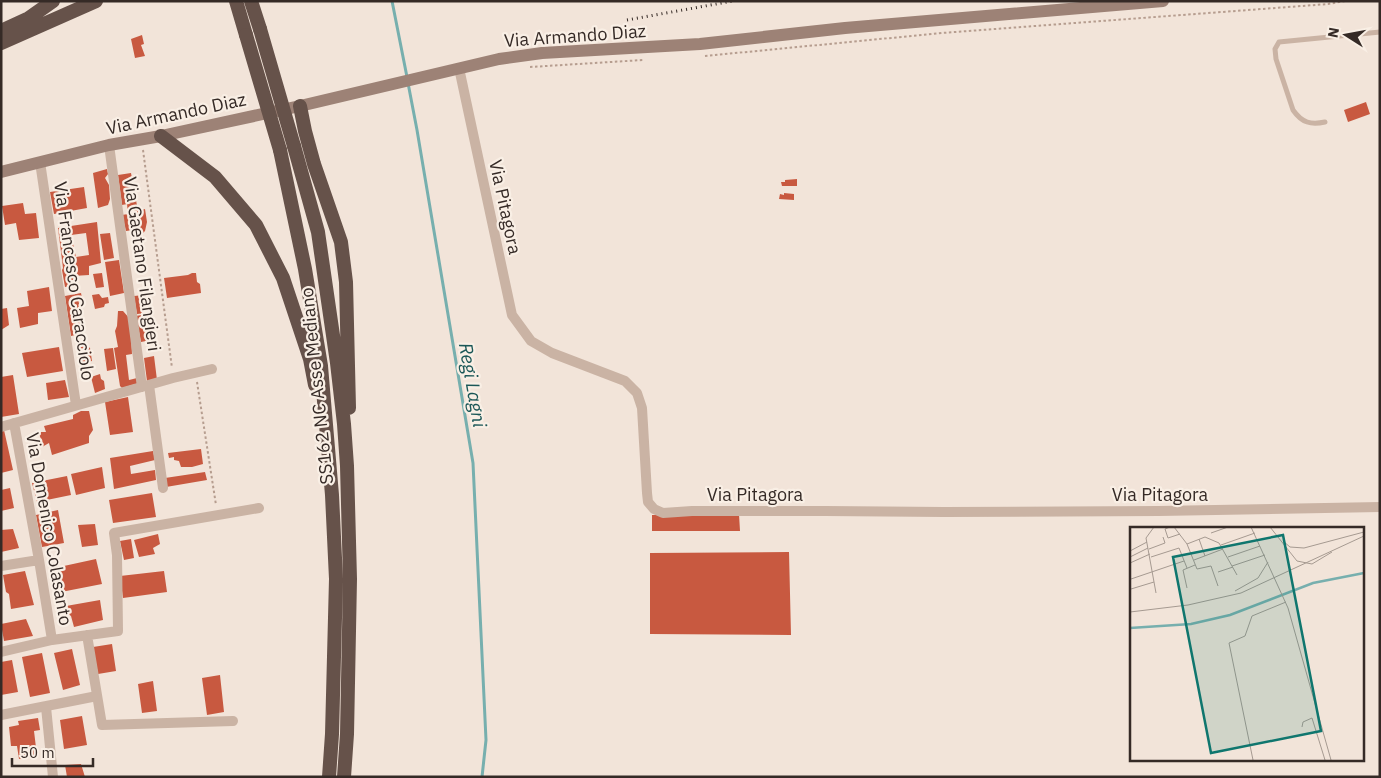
<svg xmlns="http://www.w3.org/2000/svg" width="1381" height="778" font-family="'IBM Plex Sans',sans-serif">
<style>
.lines{fill:none;stroke-linecap:round;stroke-linejoin:round}
.stream{stroke:#77afae;stroke-width:3}
.building{fill:#c85940;fill-rule:evenodd}
.path{stroke:#b69d8f;stroke-width:2;stroke-dasharray:2.5 2.5;stroke-linecap:butt}
.service{stroke:#cab3a4;stroke-width:5}
.minor{stroke:#cab3a4;stroke-width:10}
.secondary{stroke:#9d8276;stroke-width:12}
.trunk{stroke:#66524a;stroke-width:14}
.rail{stroke:#352a26;stroke-width:3;stroke-dasharray:1 4;stroke-linecap:butt}
.trunk-bridge{stroke:#66524a;stroke-width:14}
.labels{text-anchor:middle;stroke-width:4.5;stroke-linejoin:round;paint-order:stroke}
.street-label{font-size:18px;fill:#352a26;stroke:#f9efe5}
.water-label{font-size:19px;font-style:italic;fill:#1b5757;stroke:#f9efe5}
.inset-river{fill:none;stroke:#77afae;stroke-width:2.5}
.inset-road{fill:none;stroke:#a69a91;stroke-width:1}
.view{fill:#0f766e;fill-opacity:0.15;stroke:#0f766e;stroke-width:2.5}
.inset-edge{fill:none;stroke:#352a26;stroke-width:2.5}
</style>
<rect width="100%" height="100%" fill="#f2e4d9"/>
<g class="lines">
<path class="stream" d="M392 1 407 77
M408 83 417 130 473 463 486 740 482 777"/>
</g>
<path class="building" d="M142 35 144 44 141 45 145 56 135 58 131 39Z
M1366 102 1370 114 1348 122 1344 110Z
M107 169 108 174 105 178 109 185 110 199 108 205 98 208 93 173Z
M131 173 138 211 145 209 147 222 145 231 143 233 135 235 133 230 126 231 122 215 128 214 127 204 122 205 118 175Z
M797 179V186H782L781 182H785V180Z
M84 187 87 208 54 214 50 192Z
M784 193 794 194V200L779 199 780 194 784 195Z
M23 203 25 214 36 213 39 238 19 240 16 223 5 225 2 206Z
M97 222 101 263 89 266V275L73 276 74 286 65 287 62 270 63 268 58 228ZM86 233 89 255 76 257 71 235Z
M110 233 114 258 104 260 100 234Z
M119 260 124 293 110 296 105 262Z
M102 273 104 287 96 288 93 274Z
M192 273H196L197 282 200 284 201 293 167 298 164 278 188 275Z
M49 287 52 311 38 313V324L20 328 17 308 29 306 27 291Z
M81 293 82 298H78L84 333 71 336 65 296Z
M99 294 102 298 108 297 109 303 105 304 104 307 95 309 92 295Z
M144 295 146 313 137 314 134 296Z
M7 308 9 325 1 330V309Z
M118 311H123L130 319 132 354 126 355 129 380 137 378 139 383 122 388 120 386 114 348 118 347 115 331 117 326Z
M147 314 149 328 154 327 156 339 141 342 136 316Z
M86 345 90 348 92 361 79 364 77 346Z
M59 347 63 371 27 377 22 353Z
M113 348 116 369 107 371 104 349Z
M154 356 157 380 147 381 144 358Z
M100 374 101 379 104 381 105 389 95 393 91 377Z
M13 375 19 414 1 417V377Z
M65 380 69 397 48 400 46 383Z
M128 397 133 432 110 435 105 402Z
M81 411H89L93 430 89 436V443L52 455 49 443 42 447 41 439 39 434 41 432H46L44 426 73 419V415Z
M4 430 13 470 1 473V432Z
M201 449 203 464 192 467H181L179 461 174 460V457L169 458 168 453Z
M153 451 155 460 130 466 131 474 155 470 156 480 114 489 110 458Z
M102 467 105 488 76 495 71 474Z
M205 472 207 480 166 487 165 478Z
M67 476 71 495 37 502 32 483Z
M10 488 14 508 1 511V490Z
M152 493 156 517 113 523 109 500Z
M58 510 64 543 42 547 36 515Z
M739 514 740 531H652V515Z
M95 524 98 545 82 547 78 525Z
M13 529 19 548 1 552V530Z
M158 534 160 544 153 548 155 554 139 557 134 540Z
M131 539 134 558 124 560 120 541Z
M789 552 791 635 650 634V553Z
M96 559 102 584 56 593 50 569Z
M25 571 34 605 11 609 9 594 6 592 3 575Z
M164 571 167 592 123 598 120 576Z
M100 600 103 620 74 627 71 616 67 613 66 606Z
M26 619 33 636 4 641 1 624Z
M112 644 116 671 98 674 93 647Z
M72 649 80 685 63 690 54 653Z
M42 653 50 693 30 697 22 657Z
M12 660 18 692 1 695V662Z
M220 675 224 712 207 715 202 678Z
M153 681 157 711 142 713 138 684Z
M82 716 87 745 64 749 60 720Z
M38 718 40 730 34 731 37 756 19 759 17 746H11L9 727 19 725 18 721Z
M81 764 85 777H67L65 765Z"/>
<g class="lines">
<path class="path" d="M705 56 942 33 1328 4 1345 1
M530 67 643 60
M143 150 172 368
M197 382 216 505"/>
<path class="service" d="M1325 122C1311 125 1302 123 1293 110L1276 59 1275 49 1279 42 1380 32"/>
<path class="minor" d="M459 68 512 315 531 341 552 353 625 381 637 393 642 408 647 493 648 502 654 509 663 513 692 511H825L944 512 1159 511 1380 507
M109 145 142 387
M40 162 76 405
M149 385 163 488
M14 423 39 560 52 640
M1 427 173 378 212 369
M1 566 39 560
M87 635 102 725 233 721
M1 652 52 640 118 631 117 555 114 533 259 508
M46 707 53 777
M1 715 97 696"/>
<path class="secondary" d="M1 172 109 145 161 136 300 106 499 59 542 53 700 44 845 28 1163 1"/>
<path class="trunk" d="M236 1 246 35
M251 1 260 29
M1 31 29 18 53 1
M1 43 96 1
M300 106 305 131 314 164 341 242 346 282 349 408
M161 136 215 177 256 225 283 278 310 359 315 385
M294 146 318 232 337 363 344 424 347 466 350 579 347 734 344 777
M280 150 305 269 321 366 332 495 336 579 332 734 329 777"/>
<path class="rail" d="M627 20 733 1"/>
<path class="trunk-bridge" d="M260 29 294 146
M246 35 280 150"/>
</g>
<g class="labels">
<g class="street-label">
<text transform="translate(575 36) rotate(-4)" y="6">Via Armando Diaz</text>
<text transform="translate(176 114) rotate(-12)" y="6">Via Armando Diaz</text>
<text transform="translate(505 207) rotate(78)" y="6">Via Pitagora</text>
<text transform="translate(142 264) rotate(82)" y="6">Via Gaetano Filangieri</text>
<text transform="translate(74 281) rotate(82)" y="6">Via Francesco Caracciolo</text>
<text transform="translate(317 386) rotate(-96)" y="6">SS162 NC Asse Mediano</text>
<text x="755" y="501">Via Pitagora</text>
<text x="1160" y="501">Via Pitagora</text>
<text transform="translate(49 529) rotate(80)" y="6">Via Domenico Colasanto</text>
</g>
<g class="water-label">
<text transform="translate(473 385) rotate(80)" y="7">Regi Lagni</text>
</g>
</g>
<g transform="translate(1130 527)">
<rect width="234" height="234" fill="#f2e4d9"/>
<path class="inset-river" d="M0 101 61 97 100 88 183 56 234 46"/>
<path class="inset-road" d="M24 0 16 11 26 66M40 0 35 2 38 11 50 7M44 0 57 17 67 42 81 39 88 59M121 0 158 81 201 233M140 0 167 34 182 37 202 25M81 6 98 0M69 12 75 29M153 14 160 20 174 21 234 5M57 17 75 10 89 16 107 48M91 18 125 6M19 22 35 16 33 10M0 24 17 15M0 30 18 21M21 30 49 21 57 41M98 30 130 19M64 33 93 22M0 36 20 27M102 39 135 28M88 45 103 40M1 52 54 34M57 61 53 43 65 38M1 62 24 55M105 64 128 51 138 35M0 85 58 78 111 66 234 9M172 200 173 195 182 191 195 233M123 233 99 116 115 109 122 89 156 75"/>
<path class="view" d="M153 8 191 204 81 226 43 30Z"/>
<rect width="234" height="234" class="inset-edge"/>
</g>
<rect width="1381" height="778" fill="none" stroke="#352a26" stroke-width="5"/>
<g transform="translate(1346 35) rotate(281)" stroke="#f9efe5" stroke-width="4" paint-order="stroke">
<path d="M0-4L9 19L0 12L-9 19Z" fill="#352a26"/>
<text y="-8" font-size="14" font-weight="bold" text-anchor="middle" fill="#352a26">N</text>
</g>
<path d="M12 758v8h81v-8" fill="none" stroke="#352a26" stroke-width="2.5"/>
<text x="20" y="758" font-size="15" fill="#352a26" stroke="#f9efe5" stroke-width="4" paint-order="stroke">50 m</text>
</svg>
